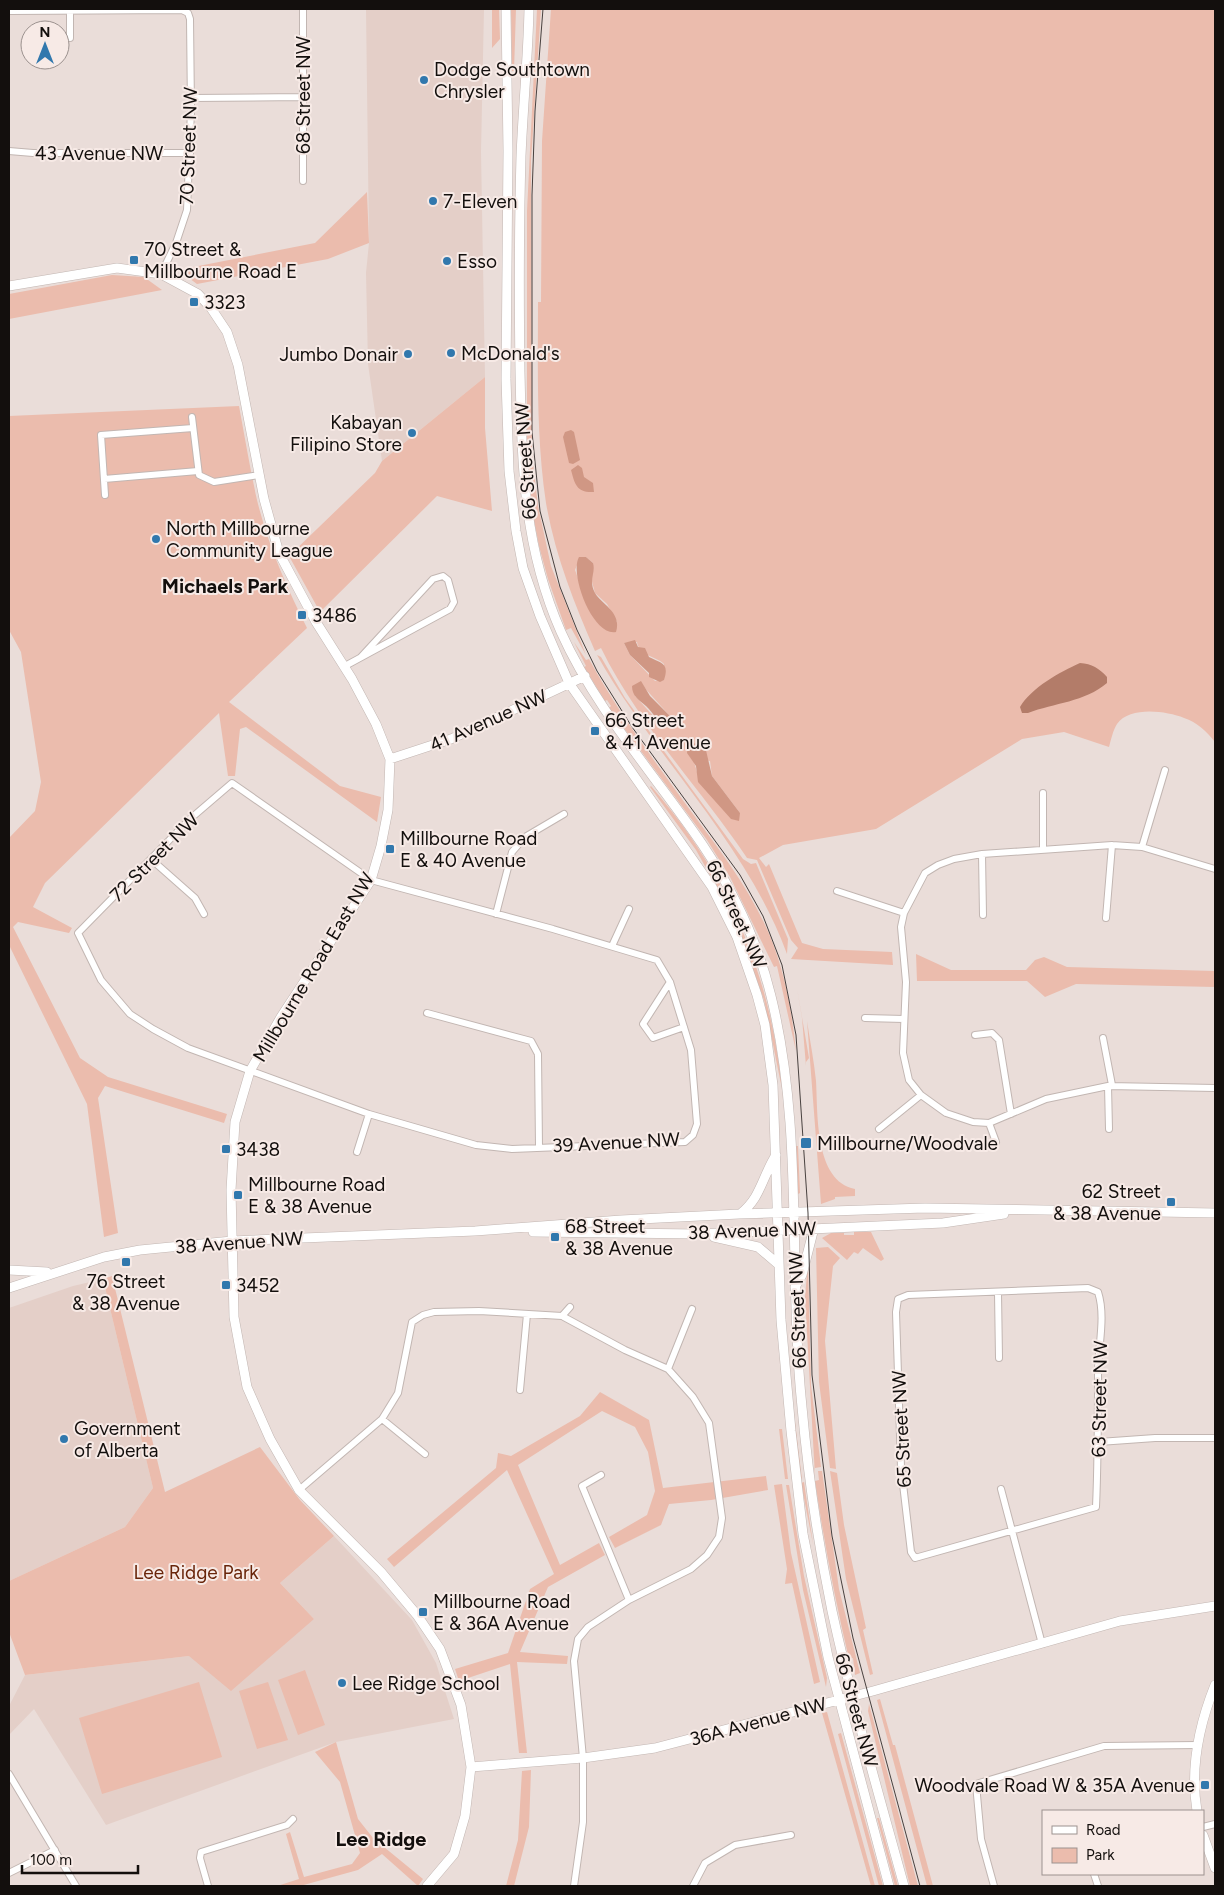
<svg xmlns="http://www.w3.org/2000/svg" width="1224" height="1895" font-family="Figtree,sans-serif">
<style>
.built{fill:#e4cfc8}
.green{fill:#ebbcad;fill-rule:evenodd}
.forest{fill:#d09784}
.water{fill:#b37c69}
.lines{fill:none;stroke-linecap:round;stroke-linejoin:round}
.street-casing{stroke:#c2b6b2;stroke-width:8}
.secondary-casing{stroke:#c2b6b2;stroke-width:10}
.street{stroke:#fff;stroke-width:6}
.secondary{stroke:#fff;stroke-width:9}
.tram{stroke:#48413f;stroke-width:1}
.poi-dot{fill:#3178ad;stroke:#f7eae6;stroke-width:2}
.labels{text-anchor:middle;stroke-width:4;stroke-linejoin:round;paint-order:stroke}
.poi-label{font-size:19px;fill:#130f0d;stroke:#f7eae6;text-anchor:start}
.street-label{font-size:19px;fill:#130f0d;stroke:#f7eae6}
.park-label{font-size:19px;fill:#69250a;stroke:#f7eae6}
.neighbourhood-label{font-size:20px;font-weight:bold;fill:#130f0d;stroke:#f7eae6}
</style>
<rect width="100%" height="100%" fill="#eaddd9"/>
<path class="built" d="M366 9H484L481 152 485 377 382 461 368 364 366 273 369 243Z
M103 1279 153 1488 125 1527 9 1581V1308L73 1286Z
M334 1536 412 1620 436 1663 454 1719 336 1742 106 1825 34 1709 9 1735V1706L25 1675 189 1656 314 1619 280 1583Z"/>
<path class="green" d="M492 9H499L500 39 492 48Z
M511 9H516L514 71H512Z
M537 9H541L531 161 532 455 538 506 551 566 586 655 571 628 566 630 548 579 539 546 530 499 527 456V211Z
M551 9H1215V742C1207 732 1197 722 1184 718 1166 711 1130 706 1117 724 1113 730 1111 740 1109 747L1064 732 1022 739 876 829 783 845 759 858 766 867 769 864 802 943 823 949 892 952 893 965 791 959 798 948 791 940 757 860 747 858 745 855C699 787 637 722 601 648L595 651C574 603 555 555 546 503 536 436 538 370 538 302H541L542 141ZM586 557 593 563 591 578 595 593 607 604 617 622 597 620 591 613 575 570 577 565ZM637 642C639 656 656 656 664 664V680L655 681 630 655 624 643ZM642 685 669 715 668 723 657 720 635 696ZM690 757 710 761 712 776 740 813 697 772 694 762Z
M367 192 369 243 328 259 197 284 178 270 315 243Z
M112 275 144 277 162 290 9 319V294Z
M485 377V428L492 511 437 496 320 612 289 556 375 473 382 461Z
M239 406C245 438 250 469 257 500 268 545 287 588 307 628L229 702 340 786 381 797 377 822 246 727 240 729 235 776H228L219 713 45 883 33 907 72 928 69 933 18 922 13 927 80 1058 108 1077 227 1114 224 1123 105 1086 98 1098 118 1233 104 1237 87 1104 9 945V838L35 811 41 782 21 652 9 630V416Z
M574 642 586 660 589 659C619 714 656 763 693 814 722 853 751 891 770 936 785 973 792 1012 796 1051L777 966 774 967 730 877 707 840 609 708 611 706 607 700 605 701 584 667 586 666Z
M597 655 601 657 625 698 743 859 751 864 756 863 788 939 787 954C746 842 655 758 597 655Z
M651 786C728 875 770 972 782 1089L764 1000 736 922 696 850 650 787Z
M916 954 951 970H1026L1035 960 1044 957 1067 967 1215 971V987L1076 984 1045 997 1027 981H917Z
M797 988 809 1058 806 1062V1066L802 1018Z
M807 1021C810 1041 814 1061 816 1081 818 1112 814 1181 855 1189V1196L835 1197V1199L821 1204Z
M796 1146H798L800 1193 798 1194Z
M854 1232H871L884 1259 881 1261 863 1248 858 1254 854 1252 847 1260 822 1238 831 1233H844V1235H854Z
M828 1247 840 1258 833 1266 825 1341 836 1469 830 1468 819 1382 816 1248Z
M808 1263 811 1385 821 1467 815 1468V1476L805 1297Z
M112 1276 165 1492 260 1447 300 1500 334 1536 280 1583 314 1619 231 1691 189 1656 25 1675 9 1632V1581L125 1527 153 1488 103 1279Z
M600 1392 649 1420 663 1488 766 1476 768 1490 711 1500 669 1504 661 1525 615 1548 609 1537 647 1515 655 1491 648 1452 635 1427 602 1411 518 1465 560 1565 599 1543 605 1555 548 1587 520 1652 568 1656 567 1664 517 1662 527 1753H519L510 1664 459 1681 455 1669 508 1653 530 1589 554 1574 507 1470 394 1567 387 1559 496 1468 498 1453 511 1456 580 1416Z
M793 1406 802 1479 800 1477Z
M779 1429H782L788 1479H785Z
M818 1471H822L839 1589 860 1673 855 1675 853 1658 849 1659C835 1600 824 1541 815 1481L819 1480Z
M830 1471 837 1473 844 1525 866 1628 863 1630 873 1674 870 1675 846 1579Z
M804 1482 813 1544 801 1483Z
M782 1484 791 1553 820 1682 814 1684 792 1583 785 1584 787 1569 774 1485Z
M786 1485H789L804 1576 827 1678 826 1687 803 1590Z
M305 1670 325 1725 298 1735 278 1680Z
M199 1682 222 1757 102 1794 79 1718Z
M268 1682 288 1740 257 1749 239 1691Z
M880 1699 893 1745H895L933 1886H927L877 1700Z
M869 1704 918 1886H910L868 1711Z
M827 1712 875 1886H871L822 1713Z
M841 1733 883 1886H879L838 1734Z
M336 1742 358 1819 373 1838 423 1879 418 1886 382 1854 358 1870 300 1886H277L299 1879 286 1834 290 1832 304 1877 352 1864 360 1853 340 1782 315 1752Z
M531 1770 529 1827 514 1886H506L518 1840 522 1771Z
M877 1818H879L898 1886H895Z"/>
<path class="forest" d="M571 430 574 432 580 460 573 464 569 463 563 437 565 432Z
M578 465 582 468 584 477 593 483 594 492C577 493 575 485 571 470Z
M579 557H586L593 563C596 573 588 580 595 593 602 605 622 612 616 632 593 637 569 574 579 557Z
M635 640 638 647 645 648 649 657C660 663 670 662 664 680L660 682 649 677V673L630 655 624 643Z
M641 681 650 696 674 720 672 722C657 726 655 714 646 706 639 700 632 696 632 686Z
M693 743 705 746 712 776 740 813 739 821 731 819 698 782 696 766 687 753 688 745Z"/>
<path class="water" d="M1080 663C1092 664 1099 668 1107 677V683C1085 702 1054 703 1028 713H1022L1020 707C1031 688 1060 672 1080 663Z"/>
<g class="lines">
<defs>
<path id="street" d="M303 9V181
M9 11 182 10 188 13 190 19 191 110 187 210 176 243 161 274
M70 11V38
M191 98 303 97
M9 151 33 153H190
M192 417 199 475 214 482 259 475
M104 479 198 471
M105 495 101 435 193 428
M345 666 450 609 454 602 448 580 443 576 433 579 361 657
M232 783 371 880 553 929 657 960 670 982 691 1050 697 1124 693 1135 685 1142 512 1149 476 1145 369 1114 188 1048 153 1029 130 1014 101 980 78 933 190 819Z
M1043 793V849
M1142 847 1165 770
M982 854 983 915
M152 860 195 898 204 914
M1215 869 1142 847 1112 845 982 854 954 859 938 865 925 873 904 913 901 927 906 982 903 1053 909 1080 921 1095 946 1113 973 1122 989 1123 1046 1099 1108 1086 1215 1088
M837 891 904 913
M496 914 512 852 525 837 564 814
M1106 918 1112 845
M612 946 629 909
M670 982 643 1024 653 1038 684 1027
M427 1013 531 1041 538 1054 539 1147
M865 1018 904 1019
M975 1035 992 1033 999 1040 1011 1114
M1103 1038 1112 1085
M1108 1086 1109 1129
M989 1123 996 1142
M879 1129 921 1095
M357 1152 369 1114
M1088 1288 1098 1292C1106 1317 1098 1346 1098 1372 1098 1418 1098 1462 1096 1507L915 1558 911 1552 901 1467 896 1312 898 1299 908 1295Z
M998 1293 999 1358
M562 1316 570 1307
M668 1369 692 1309
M520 1390 527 1314
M382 1419 425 1454
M1099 1442 1155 1438H1215
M601 1475 582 1486 629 1600
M1001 1489 1042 1644
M299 1490 382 1419 398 1393 412 1322 423 1315 434 1312 479 1311 562 1316 625 1350 668 1369 693 1397 709 1423 722 1518 719 1537 707 1555 691 1569 629 1600 588 1627 578 1639 574 1661 583 1758V1822L574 1886
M9 1774 76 1886
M1203 1827 1215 1824
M9 1873 55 1850
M1094 1874 1098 1886
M208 1886 200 1858 201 1852 287 1825 293 1819
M693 1886 705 1863 735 1845 791 1835
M994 1886 981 1839 976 1784 1104 1746 1198 1745"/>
<path id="secondary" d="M506 9 508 151 506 379 509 471 516 531 523 568 540 616 569 683 712 887 737 937 757 995 765 1025 773 1085 781 1320 791 1431 803 1534 828 1657 889 1886
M529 9C528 58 523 107 521 156 519 228 519 300 520 372 522 464 523 546 561 632 596 710 655 775 702 844 733 890 758 943 771 996 804 1129 788 1271 802 1407 808 1475 818 1543 832 1611 852 1703 879 1795 904 1886
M9 286 117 268 161 274 198 294 211 308 227 332 238 365 264 499 279 553 316 622 352 679 376 724 390 759 388 810 381 846 371 880 281 1017 250 1071 235 1122 231 1190 234 1317 247 1387 270 1439 299 1490 381 1572 417 1615 440 1649 461 1705 471 1767 465 1816 454 1854 427 1886
M390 759 451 739 585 676
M740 1214C761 1198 762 1177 776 1155
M533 1232 699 1234 943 1223 1004 1214
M714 1237 758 1247 778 1264
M9 1270 47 1272
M795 1287 802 1275 814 1228
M9 1288 104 1257 140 1250 232 1241 475 1231 621 1220 739 1214 925 1208 1215 1213
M471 1767 583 1758 655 1748 873 1691 1120 1621 1215 1606
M1197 1811C1190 1769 1199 1725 1215 1685
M1203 1835 1215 1868"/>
</defs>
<use href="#street" class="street-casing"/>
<use href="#secondary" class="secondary-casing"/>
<use href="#street" class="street"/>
<use href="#secondary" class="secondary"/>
<path class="tram" d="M543 9 535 111 532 195V432L540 511 560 587 577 630 597 671 632 727 740 875 763 916 782 965 796 1035 808 1213 812 1375 832 1536 853 1638 920 1886"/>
</g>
<g class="poi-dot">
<circle cx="424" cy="80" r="5"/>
<circle cx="433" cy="201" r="5"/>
<rect x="129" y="255" width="10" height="10" rx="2.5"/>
<circle cx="447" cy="261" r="5"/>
<rect x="189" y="297" width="10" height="10" rx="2.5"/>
<circle cx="451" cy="353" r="5"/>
<circle cx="408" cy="354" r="5"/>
<circle cx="412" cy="433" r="5"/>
<circle cx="156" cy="539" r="5"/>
<rect x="297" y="610" width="10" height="10" rx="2.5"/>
<rect x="590" y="726" width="10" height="10" rx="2.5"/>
<rect x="385" y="844" width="10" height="10" rx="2.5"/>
<rect x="800" y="1137" width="12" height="12" rx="2.5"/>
<rect x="221" y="1144" width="10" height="10" rx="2.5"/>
<rect x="233" y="1190" width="10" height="10" rx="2.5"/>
<rect x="1166" y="1197" width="10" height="10" rx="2.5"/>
<rect x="550" y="1232" width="10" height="10" rx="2.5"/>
<rect x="121" y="1257" width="10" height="10" rx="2.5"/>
<rect x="221" y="1280" width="10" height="10" rx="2.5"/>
<circle cx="64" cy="1439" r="5"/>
<rect x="418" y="1607" width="10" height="10" rx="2.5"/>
<circle cx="342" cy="1683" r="5"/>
<rect x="1200" y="1780" width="10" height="10" rx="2.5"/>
</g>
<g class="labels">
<g class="poi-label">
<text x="434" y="76">Dodge Southtown<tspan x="434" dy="22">Chrysler</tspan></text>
<text x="443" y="208">7-Eleven</text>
<text x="144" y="256">70 Street &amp;<tspan x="144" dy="22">Millbourne Road E</tspan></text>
<text x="457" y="268">Esso</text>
<text x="204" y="309">3323</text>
<text x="461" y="360">McDonald's</text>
<text x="398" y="361" text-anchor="end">Jumbo Donair</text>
<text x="402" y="429" text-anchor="end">Kabayan<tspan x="402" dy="22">Filipino Store</tspan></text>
<text x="166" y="535">North Millbourne<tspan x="166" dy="22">Community League</tspan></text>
<text x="312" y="622">3486</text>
<text x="605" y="727">66 Street<tspan x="605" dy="22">&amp; 41 Avenue</tspan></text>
<text x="400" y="845">Millbourne Road<tspan x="400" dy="22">E &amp; 40 Avenue</tspan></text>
<text x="817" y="1150">Millbourne/Woodvale</text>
<text x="236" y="1156">3438</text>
<text x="248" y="1191">Millbourne Road<tspan x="248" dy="22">E &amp; 38 Avenue</tspan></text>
<text x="1161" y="1198" text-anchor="end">62 Street<tspan x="1161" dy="22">&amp; 38 Avenue</tspan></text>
<text x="565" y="1233">68 Street<tspan x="565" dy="22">&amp; 38 Avenue</tspan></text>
<text x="126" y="1288" text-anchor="middle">76 Street<tspan x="126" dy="22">&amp; 38 Avenue</tspan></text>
<text x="236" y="1292">3452</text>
<text x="74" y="1435">Government<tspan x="74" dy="22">of Alberta</tspan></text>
<text x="433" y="1608">Millbourne Road<tspan x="433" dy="22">E &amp; 36A Avenue</tspan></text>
<text x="352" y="1690">Lee Ridge School</text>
<text x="1195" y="1792" text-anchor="end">Woodvale Road W &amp; 35A Avenue</text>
</g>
<g class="street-label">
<text transform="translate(303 95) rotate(-90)" y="7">68 Street NW</text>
<text transform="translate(188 146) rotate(-88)" y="7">70 Street NW</text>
<text x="99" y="160">43 Avenue NW</text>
<text transform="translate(525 461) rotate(-94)" y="7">66 Street NW</text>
<text transform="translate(488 720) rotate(-24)" y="7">41 Avenue NW</text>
<text transform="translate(154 857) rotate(-45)" y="7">72 Street NW</text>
<text transform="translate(737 914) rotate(65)" y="7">66 Street NW</text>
<text transform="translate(313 967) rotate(-59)" y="7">Millbourne Road East NW</text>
<text transform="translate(616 1142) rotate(-3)" y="7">39 Avenue NW</text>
<text transform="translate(752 1230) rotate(-2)" y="7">38 Avenue NW</text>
<text transform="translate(239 1242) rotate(-4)" y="7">38 Avenue NW</text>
<text transform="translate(797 1310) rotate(-92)" y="7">66 Street NW</text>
<text transform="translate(1099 1399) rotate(-89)" y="7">63 Street NW</text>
<text transform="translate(901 1429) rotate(-93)" y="7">65 Street NW</text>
<text transform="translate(857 1710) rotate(75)" y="7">66 Street NW</text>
<text transform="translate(758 1721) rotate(-15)" y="7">36A Avenue NW</text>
</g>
<g class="park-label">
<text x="196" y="1579">Lee Ridge Park</text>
</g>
<g class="neighbourhood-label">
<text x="225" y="593">Michaels Park</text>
<text x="381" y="1846">Lee Ridge</text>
</g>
</g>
<rect width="1224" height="1895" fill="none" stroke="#130f0d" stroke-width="20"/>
<rect x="1042" y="1810" width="162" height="65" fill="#f7eae6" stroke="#9c928f"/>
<rect x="1052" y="1826" width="25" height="8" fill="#ffffff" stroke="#9c928f"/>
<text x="1086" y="1835" font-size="15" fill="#130f0d">Road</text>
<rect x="1052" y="1848" width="25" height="15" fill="#ebbcad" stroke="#9c928f"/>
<text x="1086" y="1860" font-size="15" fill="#130f0d">Park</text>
<g transform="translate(45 45)"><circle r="24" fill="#f7eae6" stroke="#9c928f"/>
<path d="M0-4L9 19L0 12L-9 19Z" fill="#3178ad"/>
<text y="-8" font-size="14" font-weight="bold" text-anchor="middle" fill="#130f0d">N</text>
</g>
<path d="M22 1865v8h116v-8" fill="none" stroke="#130f0d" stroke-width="2.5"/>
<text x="30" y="1865" font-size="15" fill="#130f0d" stroke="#f7eae6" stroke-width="4" paint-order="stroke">100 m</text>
</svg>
